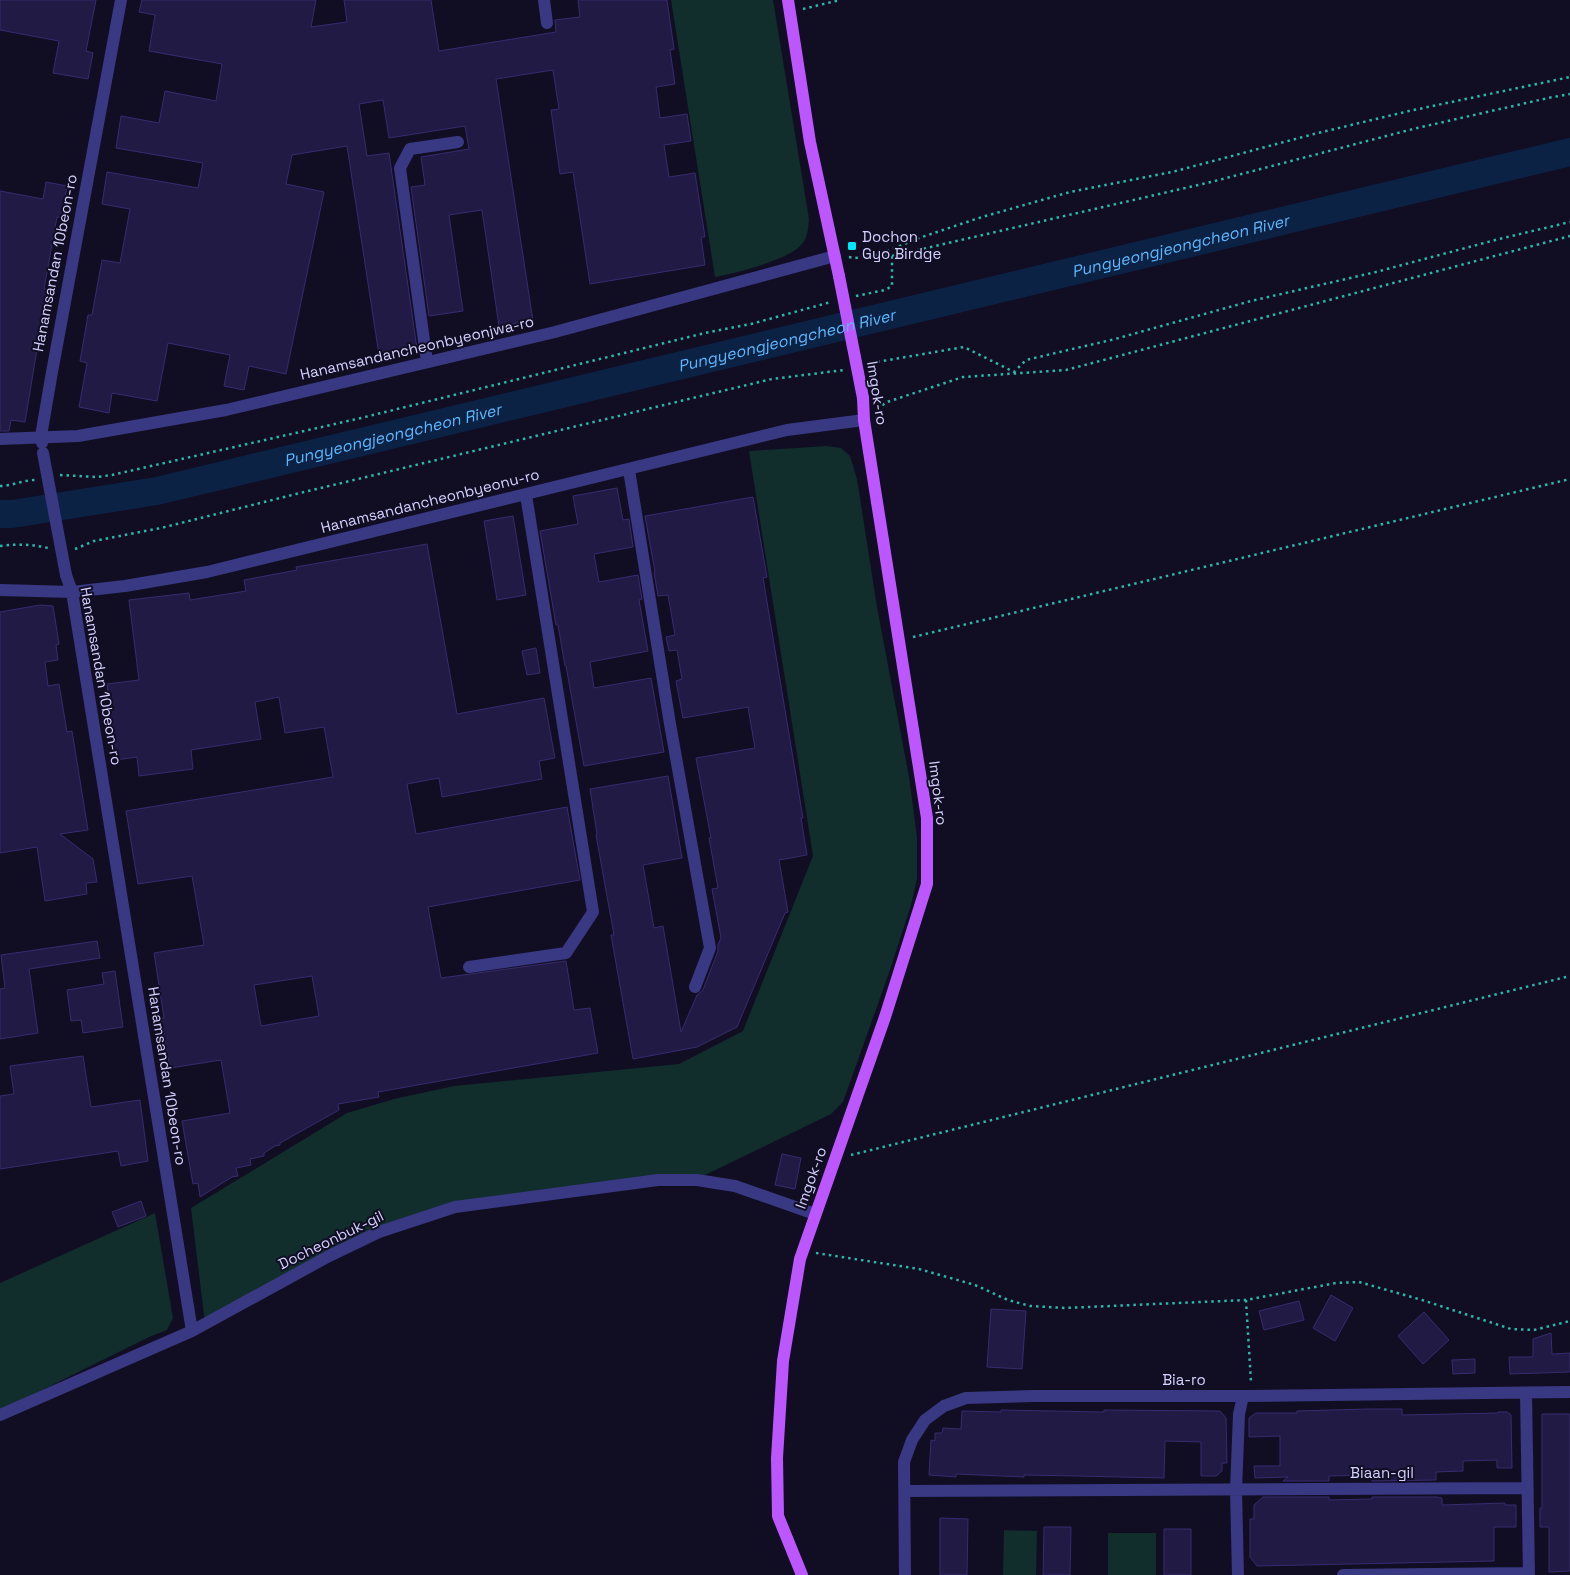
<svg xmlns="http://www.w3.org/2000/svg" width="1570" height="1575" font-family="'Space Grotesk',sans-serif">
<style>
.green{fill:#112d2c}
.lines{fill:none;stroke-linecap:round;stroke-linejoin:round}
.river{stroke:#0b2245;stroke-width:28}
.building{fill:#211a44;stroke:#382b70;fill-rule:evenodd}
.path{stroke:#2db6aa;stroke-width:2.5;stroke-dasharray:2.5 4;stroke-linecap:butt}
.minor{stroke:#393883;stroke-width:12}
.major{stroke:#bc57ff;stroke-width:12}
.minor-bridge{stroke:#393883;stroke-width:12}
.major-bridge{stroke:#bc57ff;stroke-width:12}
.poi-dot{fill:#00e7fb;stroke:#110e23;stroke-width:2}
.labels{text-anchor:middle;stroke-width:4;stroke-linejoin:round;paint-order:stroke}
.poi-label{font-size:15px;fill:#d4d0ff;stroke:#110e23;text-anchor:start}
.street-label{font-size:15px;fill:#d4d0ff;stroke:#110e23}
.water-label{font-size:16px;font-style:italic;fill:#5eb8ff;stroke:#110e23}
</style>
<rect width="100%" height="100%" fill="#110e23"/>
<path class="green" d="M671 0H773L809 219C808 228 808 237 802 244 789 260 736 273 715 277Z
M826 446 841 448 850 456 857 479 877 607 909 777 917 837V879L911 905 890 970 843 1102 831 1114 701 1177 400 1220 206 1320 204 1315 191 1208 347 1113 394 1099 454 1086 679 1064 743 1031 813 856 749 451Z
M155 1213 173 1318 167 1330 149 1337 0 1411V1283Z
M1004 1530 1037 1531 1036 1575H1003Z
M1108 1533H1156V1575H1108Z"/>
<g class="lines">
<path class="river" id="s1" d="M0 514H12L157 491 1570 152"/>
</g>
<path class="building" d="M0 0H96L86 51 93 53 88 79 53 73 59 41 0 30Z
M142 0H316L311 27 347 22 344 0H431L439 51 556 32 555 20 580 17 578 0H667L674 49 670 50 675 84 656 87 660 118 687 114 691 141 664 145 669 177 695 173 705 237H701L705 265 590 284 573 172 560 174 551 110 559 109 553 70 496 79 533 321 499 326 482 210 449 215 463 311 429 316 411 187 425 185 421 157 469 149 465 126 389 138 383 100 359 104 367 156 389 153 417 349 379 355 347 146 292 155 286 184 324 192 286 374 249 366 244 390 224 386 230 355 168 343 157 401 112 393 109 413 79 407 87 363 80 361 88 315H92L102 260 120 263 130 209 102 204 107 172 198 188 203 163 116 148 121 116 159 123 165 91 216 101 222 64 149 51 155 15 139 12Z
M46 182 67 186 64 203H66L63 218 57 217 44 289H47L25 422 11 420 9 431H0V191L43 199Z
M617 488 623 520 629 519 633 547 594 554 599 582 638 575 642 599 639 600 648 651 590 662 594 688 651 678 664 752 584 766 566 666H565L558 625H556L540 531 578 524 573 496Z
M753 497 767 577 763 578 803 818H801L807 855 779 860 788 912 785 913 737 1027 697 1047 633 1059 611 935H614L596 835 597 834 590 789 668 776 682 858 643 865 654 928 663 926 681 1032 697 995 703 990 718 951V945L721 938 712 889 718 888 709 838H711L696 758 755 748 748 707 683 718 676 681 682 679 677 650 669 651 666 637 675 635 668 595 658 596 654 572H655L645 516Z
M513 516 526 595 497 600 484 521Z
M427 544 457 714 544 698 555 758 539 761 542 779 442 797 439 778 407 784 416 834 567 807 580 880 428 907 441 978 566 961 574 1010 590 1008 598 1053 378 1092 379 1097 338 1104 339 1110 280 1143V1145L275 1146 264 1153V1156L250 1159 251 1165 236 1168 238 1176 232 1177 200 1197 198 1183 193 1184 182 1121 230 1113 221 1060 170 1068 161 1018H164L154 953 204 945 192 876 138 884 126 811 333 777 324 727 285 733 279 697 255 702 261 739 191 750 193 769 139 776 137 757 116 760 107 684 139 680 129 600 189 593 190 600 246 591 244 580 297 570 296 567ZM312 976 319 1016 261 1026 254 985Z
M40 605 53 606 59 644 56 645 58 660 45 662 48 686 59 684 67 732 72 731 88 830 60 834 93 859 97 882 86 883 87 894 45 901 37 847 0 853V612Z
M536 648 540 673 527 675 522 651Z
M97 941 100 958 29 969 38 1033 0 1039V989L5 988 1 955Z
M115 971 123 1027 83 1033 81 1020 71 1021 67 990 104 984 102 973Z
M83 1056 91 1107 140 1100 148 1161 121 1166 118 1151 0 1169V1096L14 1094 10 1066Z
M782 1154 801 1158 795 1189 775 1185Z
M141 1201 146 1216 118 1227 112 1212Z
M1331 1295 1353 1308 1335 1341 1313 1328Z
M1299 1301 1304 1320 1264 1330 1259 1311Z
M991 1309 1026 1311 1022 1369 987 1367Z
M1424 1312 1449 1340 1423 1364 1398 1336Z
M1551 1333 1552 1354 1570 1353V1372L1510 1374 1509 1357H1533V1339Z
M1475 1359V1373L1453 1374 1452 1360Z
M1366 1409H1402V1415L1498 1413V1412H1507L1511 1415 1512 1468H1497V1460L1463 1461V1471L1436 1472V1480L1372 1481V1475L1329 1476V1481H1283L1288 1477 1255 1478 1254 1466H1280V1436L1249 1437V1418L1256 1413H1297V1411Z
M1001 1410 1104 1412V1410L1220 1411 1226 1418 1227 1463H1222V1471L1216 1476H1201V1442L1165 1441 1164 1478 1077 1476 1024 1475V1477L956 1474V1477L929 1475 931 1440 935 1441V1433H942L943 1428 961 1429 962 1411 1001 1412Z
M1542 1414H1570V1571L1549 1572V1527H1540V1508H1542Z
M1263 1497H1329V1500L1372 1499V1497H1436L1442 1498V1505L1505 1503V1505H1516V1527H1494V1561L1257 1566 1250 1557V1519H1254V1505Z
M940 1518 968 1519 967 1575H940Z
M1044 1527H1071L1070 1575H1043Z
M1164 1529H1191V1575H1164Z"/>
<g class="lines">
<path class="path" d="M803 9 840 0
M879 255 892 256 1211 182 1413 129 1548 98 1570 94
M849 257 855 258 878 255 919 238 982 217 1070 192 1172 172 1314 134 1409 111 1570 77
M856 296 885 290 892 286V256
M871 363 964 347 1014 372 1026 360 1115 339 1251 301 1376 272 1499 239 1570 222
M877 409 887 402 963 377 1066 370 1570 236
M60 475 97 477 112 475 361 418 705 333 751 324 831 302
M0 486C12 486 23 480 35 480
M0 546C17 544 31 544 48 548
M75 549 94 541 161 528 296 494 726 390 772 379 844 370
M913 637 1570 479
M851 1155 1570 976
M816 1253 919 1269 975 1285 1008 1300 1030 1306 1065 1308 1246 1300 1336 1283 1359 1282 1422 1300 1511 1329 1534 1330 1570 1321
M1246 1300 1251 1382"/>
<path class="minor" d="M544 0 547 23
M427 362 400 168 410 149 458 142
M0 439 78 436 226 410 555 332 835 256
M42 443 41 436 52 372 121 0
M629 470 670 724 710 948 695 987
M66 575 72 592 192 1331
M0 590 72 592 125 586 207 572 787 430 864 420
M469 967 566 953 593 912 526 495
M1526 1393 1529 1575
M0 1415 192 1331 329 1256 379 1232 455 1207 658 1180H697L735 1186 815 1214
M905 1491 1527 1488
M905 1575 904 1462 912 1440 925 1420 944 1406 966 1398 1033 1396H1243L1570 1392
M1238 1575 1236 1490 1239 1414 1243 1396
M1343 1575 1529 1573"/>
<path class="major" d="M788 0 810 142 839 276
M802 1575 778 1516 777 1458 783 1361 800 1259 885 1017 927 884V818L864 420 863 398"/>
<path class="minor-bridge" d="M43 453 66 575"/>
<path class="major-bridge" d="M839 276 863 398"/>
</g>
<rect class="poi-dot" x="847" y="241" width="10" height="10" rx="2.5"/>
<g class="labels">
<g class="poi-label">
<text x="862" y="242">Dochon<tspan x="862" dy="17">Gyo Birdge</tspan></text>
</g>
<g class="street-label">
<text transform="translate(55 263) rotate(-79)" y="5">Hanamsandan 10beon-ro</text>
<text transform="translate(417 348) rotate(-13)" y="5">Hanamsandancheonbyeonjwa-ro</text>
<text transform="translate(877 393) rotate(81)" y="5">Imgok-ro</text>
<text transform="translate(430 501) rotate(-14)" y="5">Hanamsandancheonbyeonu-ro</text>
<text transform="translate(101 676) rotate(80)" y="5">Hanamsandan 10beon-ro</text>
<text transform="translate(938 793) rotate(83)" y="5">Imgok-ro</text>
<text transform="translate(167 1076) rotate(81)" y="5">Hanamsandan 10beon-ro</text>
<text transform="translate(811 1178) rotate(-70)" y="5">Imgok-ro</text>
<text transform="translate(331 1240) rotate(-26)" y="5">Docheonbuk-gil</text>
<text x="1184" y="1385">Bia-ro</text>
<text x="1382" y="1478">Biaan-gil</text>
</g>
<g class="water-label">
<text dy="6" stroke="none"><textPath href="#s1" startOffset="1211">Pungyeongjeongcheon River</textPath></text>
<text dy="6" stroke="none"><textPath href="#s1" startOffset="806">Pungyeongjeongcheon River</textPath></text>
<text dy="6" stroke="none"><textPath href="#s1" startOffset="401">Pungyeongjeongcheon River</textPath></text>
</g>
</g>
</svg>
